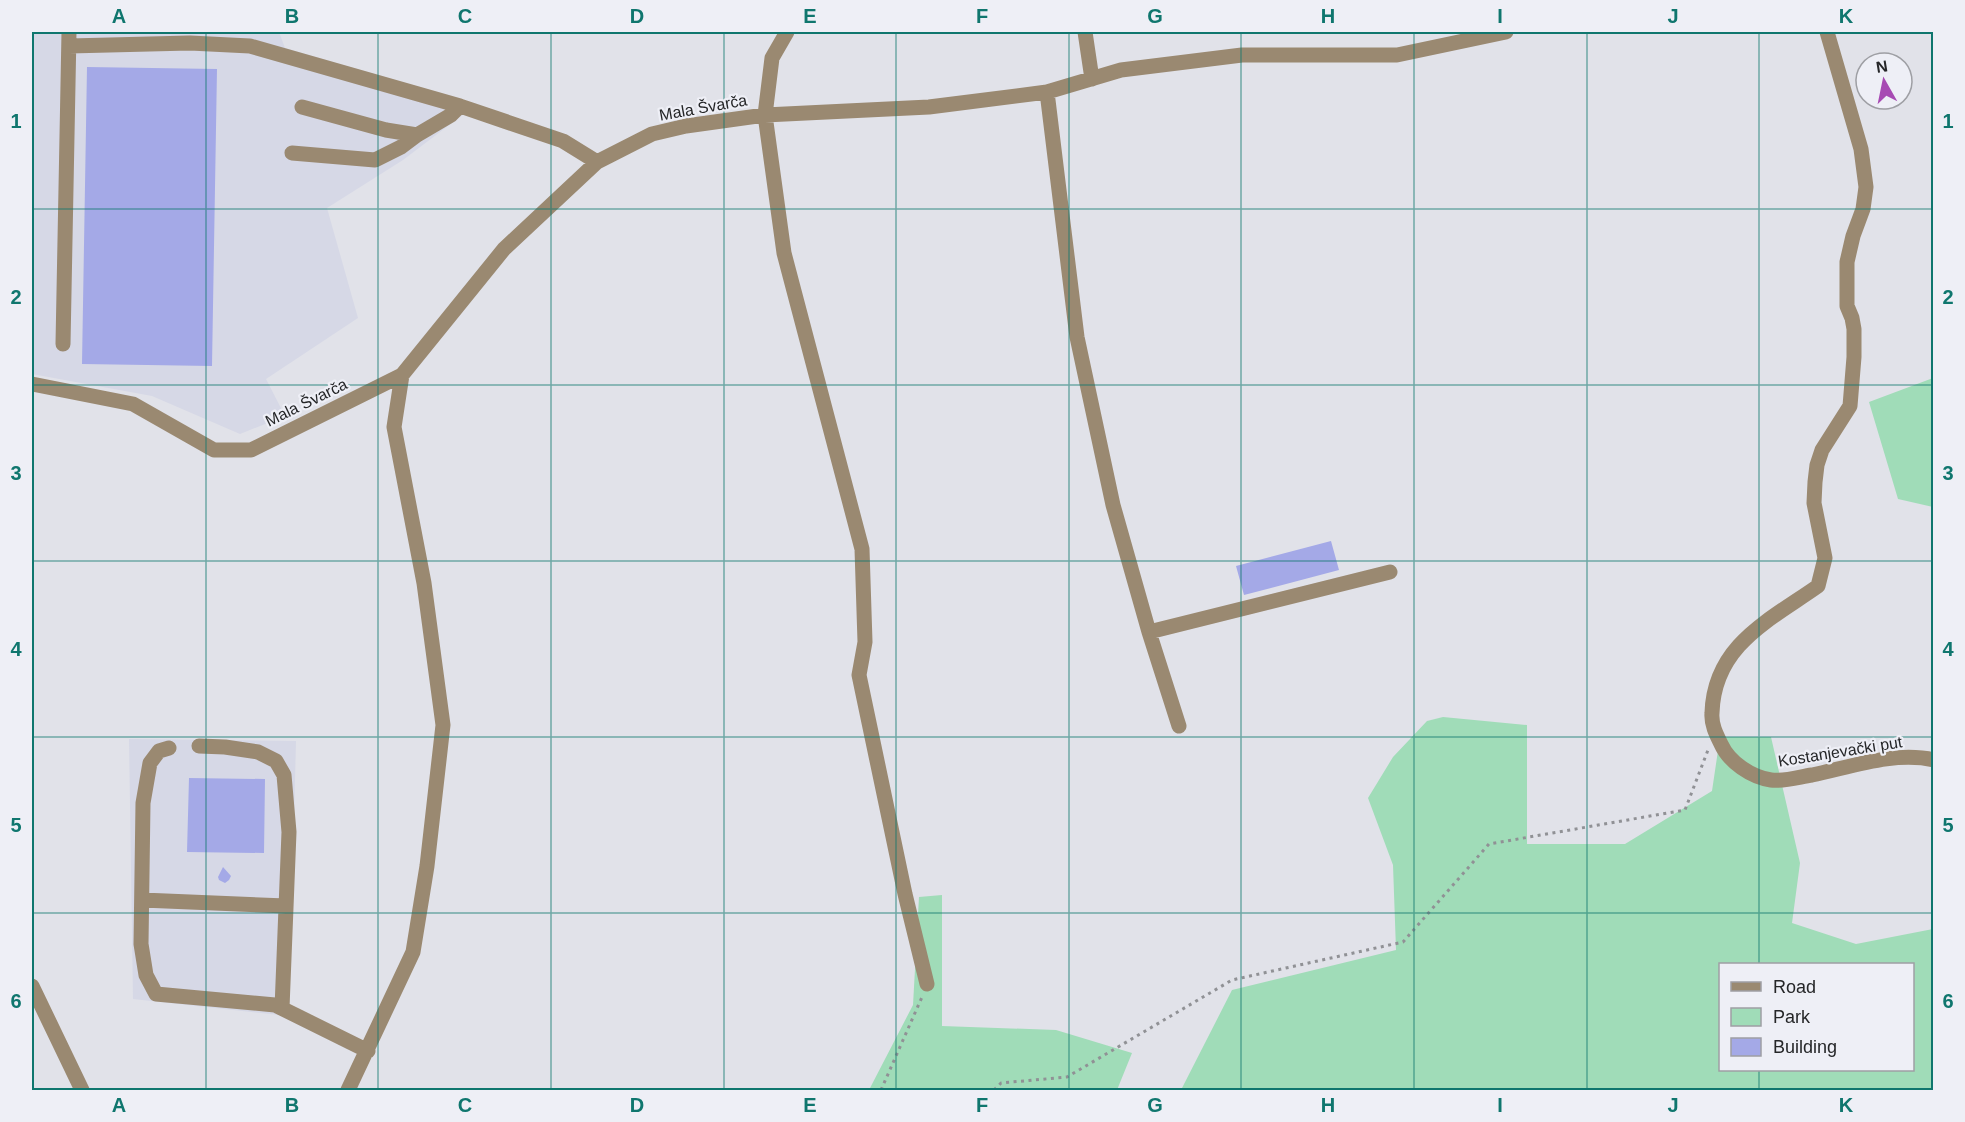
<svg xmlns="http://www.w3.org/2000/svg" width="1965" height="1122" font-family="Arial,sans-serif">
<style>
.built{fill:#d6d8e6}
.green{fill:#a0dcb8;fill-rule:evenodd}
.building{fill:#a4a9e7}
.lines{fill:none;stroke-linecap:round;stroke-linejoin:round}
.path{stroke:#909195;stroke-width:3;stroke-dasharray:3 4.5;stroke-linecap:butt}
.minor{stroke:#9a8971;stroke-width:15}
.grid{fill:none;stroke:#0f766e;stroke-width:1.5;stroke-opacity:0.55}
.labels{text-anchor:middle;stroke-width:4.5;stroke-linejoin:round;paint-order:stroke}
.street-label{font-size:16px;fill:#252628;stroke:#eeeff6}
.neatline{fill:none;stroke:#0f766e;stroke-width:2}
.grid-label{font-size:20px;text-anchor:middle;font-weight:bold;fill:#0f766e}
</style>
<rect width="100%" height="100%" fill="#e1e2e9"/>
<path class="built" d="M32 32H279L285 48 477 104 403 160 327 208 358 318 266 379 285 416 240 434 152 396 32 374Z
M129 739 296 741 289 1016 133 999Z"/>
<path class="green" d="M1933 378V507L1898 499 1869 402Z
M1443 717 1527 725V844H1625L1712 791 1720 737H1771L1800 863 1792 923 1856 944 1933 929V1090H1181L1232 990 1396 950 1393 865 1368 798 1393 757 1427 721ZM1720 964H1912V1070H1720Z
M942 895V1026L1056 1030 1132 1053 1117 1090H869L913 1005 919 897Z"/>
<path class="building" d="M87 67 217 69 212 366 82 364Z
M1331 541 1339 570 1244 595 1236 566Z
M189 778 265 779 264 853 187 852Z
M223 867 231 876 229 880 225 883 219 880 218 877Z"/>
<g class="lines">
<path class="path" d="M881 1090 922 997
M994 1090 1001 1083 1067 1077 1232 980 1403 942 1489 844 1685 810 1708 750"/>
<path class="minor" d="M787 32 772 58 765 115 784 253 862 549 865 642 859 675 905 894 927 984
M1085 32 1092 79
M1827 32 1861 149 1866 187 1863 209 1853 236 1847 262V306L1852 318 1854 329V357L1850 406 1822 450 1817 465 1815 482 1814 503 1825 558 1818 586C1770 620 1714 645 1712 713 1711 724 1716 734 1721 744 1729 762 1751 777 1771 780 1783 782 1799 777 1812 775 1851 767 1894 751 1934 760
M69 46 190 43 250 46 460 106 563 141 597 162
M1047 92 1077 337 1113 505 1149 632 1179 726
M302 107 386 130 417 135 451 115 460 106
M292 153 375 160 401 147 417 135
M63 344 69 32
M32 384 133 404 214 450H251L402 375 504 249 597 162 652 134 686 126 765 115 929 107 1047 92 1121 70 1242 55H1397L1506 32
M1149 632 1390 572
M199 746 225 747 258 752 276 761 284 775 289 832 282 1008
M169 748 159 751 150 763 143 803 141 944 146 975 156 994 275 1005 368 1051
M142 900 286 906
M32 986 82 1090
M348 1090 413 952 427 866 443 725 424 583 394 427 402 375"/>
</g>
<path class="grid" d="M206 32V1090M378 32V1090M551 32V1090M724 32V1090M896 32V1090M1069 32V1090M1241 32V1090M1414 32V1090M1587 32V1090M1759 32V964M32 209H1934M32 385H1934M32 561H1934M32 737H1934M32 913H1934M1759 1070V1090"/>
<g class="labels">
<g class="street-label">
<text transform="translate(703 107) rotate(-10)" y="6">Mala Švarča</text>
<text transform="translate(306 402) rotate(-26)" y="6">Mala Švarča</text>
<text transform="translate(1840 751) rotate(-9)" y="6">Kostanjevački put</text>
</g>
</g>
<rect width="1965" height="1122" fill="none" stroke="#eeeff6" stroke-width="66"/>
<rect x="1719" y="963" width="195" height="108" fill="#eeeff6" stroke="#9e9fa4" stroke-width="1.5"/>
<rect x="1731" y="982" width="30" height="9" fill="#9a8971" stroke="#9e9fa4" stroke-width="1.5"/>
<text x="1773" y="993" font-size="18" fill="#252628">Road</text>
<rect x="1731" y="1008" width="30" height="18" fill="#a0dcb8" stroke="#9e9fa4" stroke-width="1.5"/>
<text x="1773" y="1023" font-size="18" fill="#252628">Park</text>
<rect x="1731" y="1038" width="30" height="18" fill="#a4a9e7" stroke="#9e9fa4" stroke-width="1.5"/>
<text x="1773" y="1053" font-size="18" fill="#252628">Building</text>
<g transform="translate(1884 81) rotate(351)"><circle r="28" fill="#eeeff6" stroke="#9e9fa4" stroke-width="1.5"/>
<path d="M0-4.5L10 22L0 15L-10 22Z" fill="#a74ab3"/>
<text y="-9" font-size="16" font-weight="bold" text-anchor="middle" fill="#252628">N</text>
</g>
<rect x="33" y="33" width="1899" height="1056" class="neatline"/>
<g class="grid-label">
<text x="119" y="23">A</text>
<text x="292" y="23">B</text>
<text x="465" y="23">C</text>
<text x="637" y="23">D</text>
<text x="810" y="23">E</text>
<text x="982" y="23">F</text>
<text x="1155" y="23">G</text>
<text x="1328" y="23">H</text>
<text x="1500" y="23">I</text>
<text x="1673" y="23">J</text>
<text x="1846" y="23">K</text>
<text x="16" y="128">1</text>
<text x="1948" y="128">1</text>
<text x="16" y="304">2</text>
<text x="1948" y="304">2</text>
<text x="16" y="480">3</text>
<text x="1948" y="480">3</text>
<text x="16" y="656">4</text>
<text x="1948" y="656">4</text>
<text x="16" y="832">5</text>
<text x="1948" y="832">5</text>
<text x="16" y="1008">6</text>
<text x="1948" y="1008">6</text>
<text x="119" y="1112">A</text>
<text x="292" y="1112">B</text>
<text x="465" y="1112">C</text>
<text x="637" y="1112">D</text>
<text x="810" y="1112">E</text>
<text x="982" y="1112">F</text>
<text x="1155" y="1112">G</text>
<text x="1328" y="1112">H</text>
<text x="1500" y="1112">I</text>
<text x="1673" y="1112">J</text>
<text x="1846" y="1112">K</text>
</g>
</svg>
